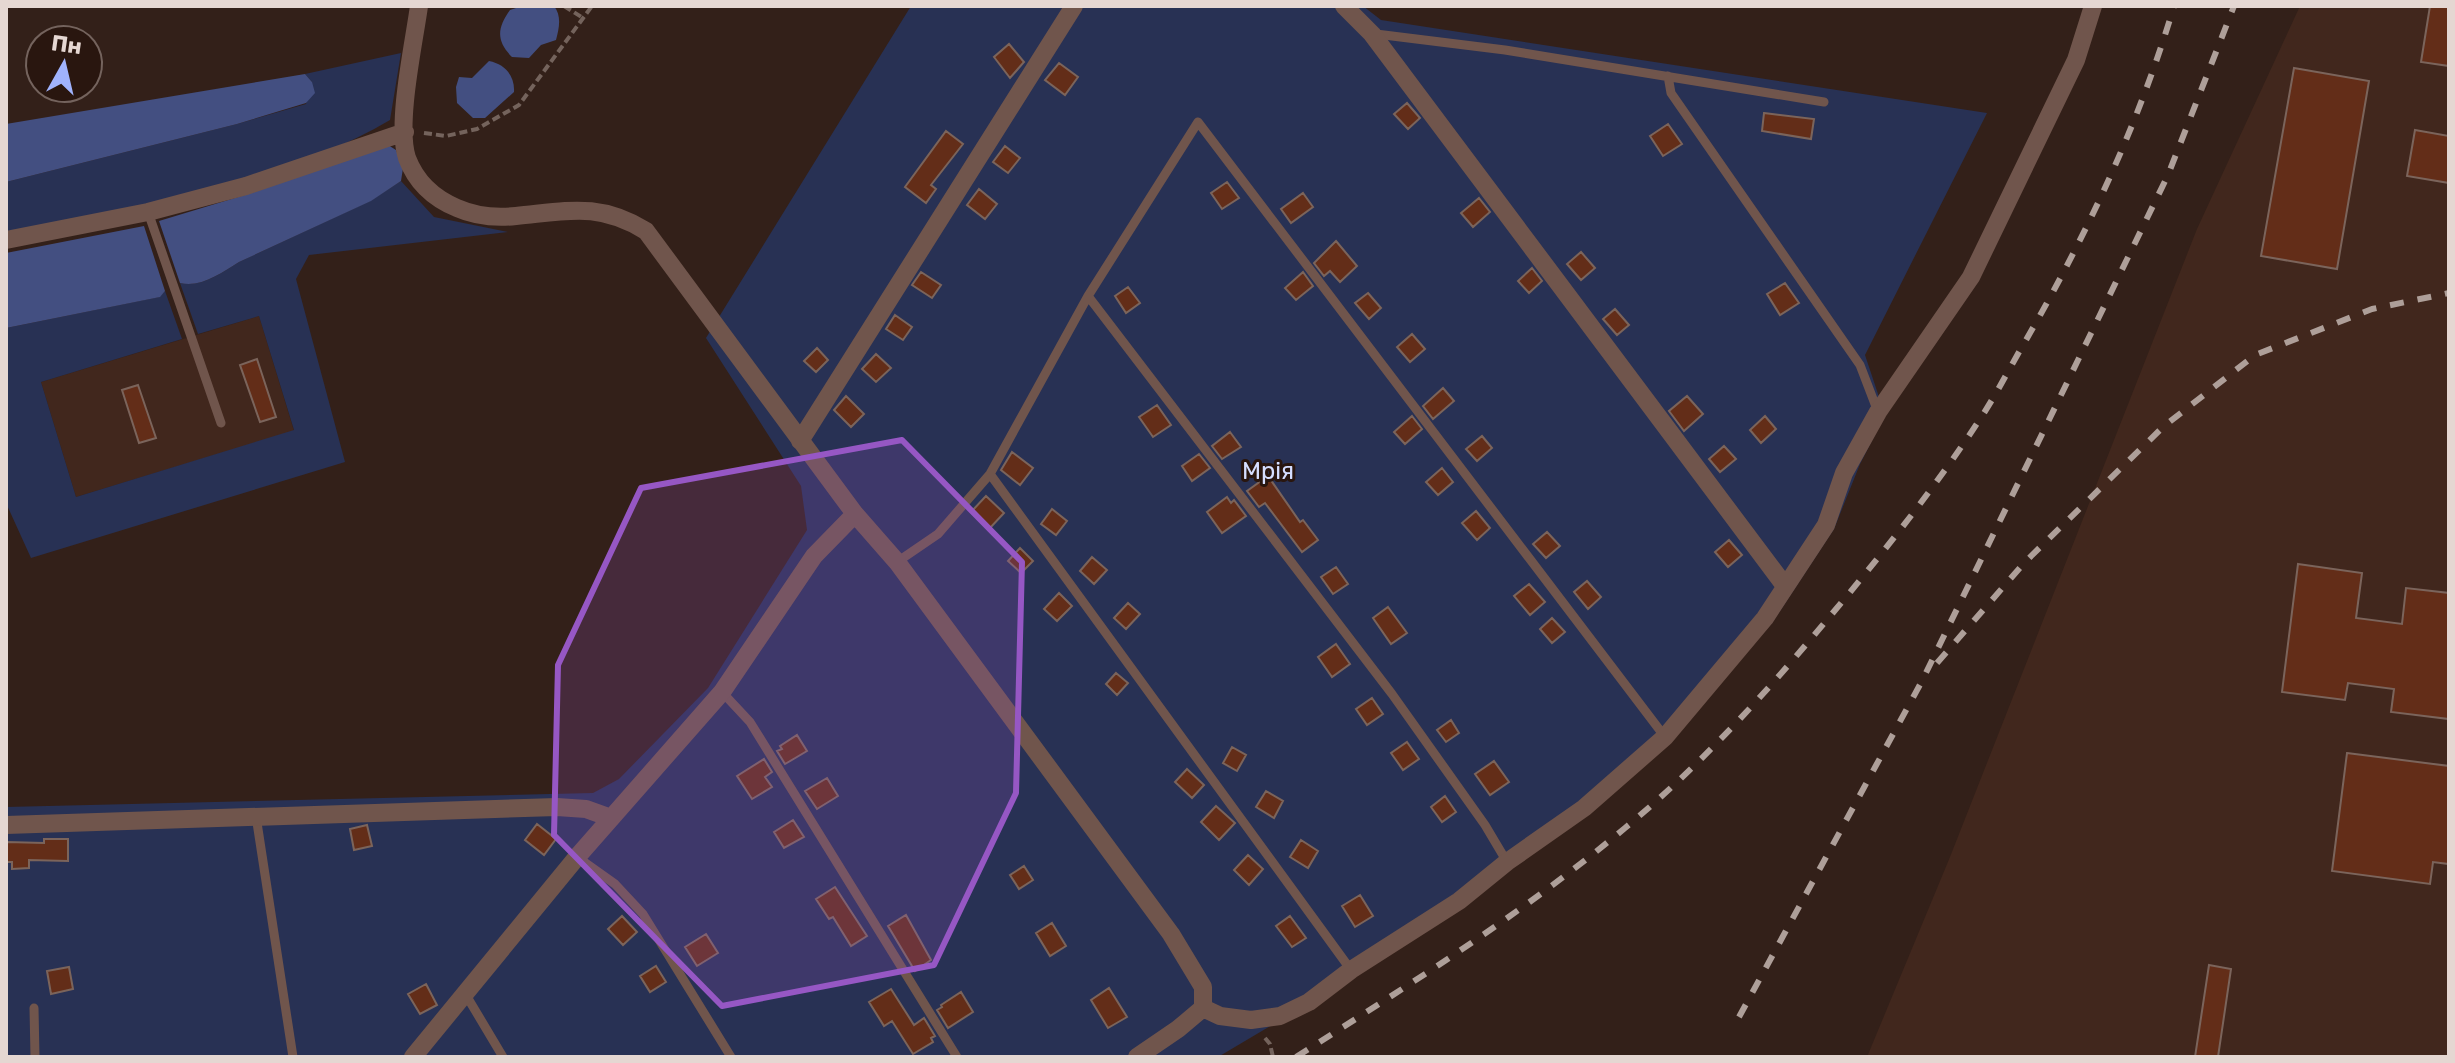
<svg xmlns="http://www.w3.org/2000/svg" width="2455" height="1063" font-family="Rubik,sans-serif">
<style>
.built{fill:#41271d}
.green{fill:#283154}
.forest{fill:#434f81}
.building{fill:#632d18;stroke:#7b645b;stroke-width:2}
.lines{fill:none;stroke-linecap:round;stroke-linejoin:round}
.path{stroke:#74635c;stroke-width:4;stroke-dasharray:8 4;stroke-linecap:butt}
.service{stroke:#70554c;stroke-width:9}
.minor{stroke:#70554c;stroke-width:18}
.rail{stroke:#ae9f99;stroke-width:6;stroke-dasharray:14 14;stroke-linecap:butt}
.marked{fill:#9657c4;fill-opacity:0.2;stroke:#9657c4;stroke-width:6;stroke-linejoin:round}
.labels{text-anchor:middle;stroke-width:6;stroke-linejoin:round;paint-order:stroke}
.park-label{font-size:24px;fill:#d5deff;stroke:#29160f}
</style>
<rect width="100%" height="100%" fill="#332019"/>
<path class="built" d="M2300 6H2449V1057H1867L1950 857 2197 229Z
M259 316 294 431 76 497 41 382Z"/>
<path class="green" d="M911 6H1363L1381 20 1987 113 1865 355 1885 415 1860 464 1834 529 1772 623 1668 744 1277 1022 1218 1057H6V807L593 793 619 779 708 688 807 530 801 486 706 338Z
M401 53 390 120C278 186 133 208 6 232V182L237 124 306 104 312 82 305 74Z
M401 181 434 217 508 232 309 255 296 279 345 462 31 558 6 503V328L159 297 165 291 182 339 41 382 76 497 294 430 259 316 198 334 180 283C201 288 221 273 239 262L370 201Z"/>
<path class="forest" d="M522 6H554C562 16 559 29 556 40L541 45 529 58 512 57C496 41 497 28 510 10Z
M489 61C505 64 515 76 514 92L485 118H473L457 103 456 87 459 77 472 78Z
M305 74 312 82 315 93 306 103 237 124 6 182V124Z
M388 145 396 150 403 168 401 181 371 201 239 262C221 273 201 288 180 283L159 221 248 194Z
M144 226 165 291 160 297 6 328V253Z"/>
<path class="building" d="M2430 6H2449V66L2421 62Z
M1009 44 1024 62 1010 78 994 57Z
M1059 63 1078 77 1065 95 1045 80Z
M2294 68 2369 81 2337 269 2261 256Z
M1407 103 1420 118 1408 129 1394 114Z
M1764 113 1814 119 1811 139 1762 131Z
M1668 124 1682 144 1663 156 1650 136Z
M2415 130 2449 136V183L2407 176Z
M946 131 963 144 931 185 936 189 926 203 905 187Z
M1005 146 1020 158 1008 173 993 162Z
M1227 182 1239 198 1222 209 1211 193Z
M979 189 997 204 985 219 967 205Z
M1303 193 1313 207 1291 223 1281 209Z
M1479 198 1490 212 1473 227 1461 213Z
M1336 241 1357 266 1340 282 1330 271 1324 276 1314 263Z
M1581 252 1595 268 1581 280 1567 264Z
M1532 268 1542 281 1529 293 1518 281Z
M921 272 941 285 932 298 912 285Z
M1303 272 1313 286 1296 300 1285 288Z
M1785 283 1799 303 1780 315 1767 294Z
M1128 287 1140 303 1126 313 1115 296Z
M1368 293 1381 308 1369 319 1355 303Z
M1615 309 1629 325 1617 335 1603 319Z
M895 315 912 327 903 340 886 329Z
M1412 334 1425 349 1410 362 1397 347Z
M817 348 828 360 816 372 804 361Z
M876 354 891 368 876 382 862 369Z
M257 359 276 417 260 422 240 365Z
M138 385 156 438 139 443 122 390Z
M1443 388 1454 401 1433 419 1423 406Z
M846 396 864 414 851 427 834 410Z
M1687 396 1703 414 1684 431 1669 411Z
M1157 405 1171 425 1153 437 1139 417Z
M1412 416 1422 429 1405 444 1394 432Z
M1765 416 1776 429 1761 443 1750 430Z
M1230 432 1241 447 1222 459 1212 446Z
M1482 436 1492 448 1477 461 1466 449Z
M1724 446 1736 459 1720 472 1709 459Z
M1012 452 1033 468 1020 485 1001 470Z
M1199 454 1210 468 1192 481 1182 466Z
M1442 468 1453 482 1438 495 1426 482Z
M1268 476 1300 522 1303 520 1318 540 1302 552 1265 503 1259 507 1247 491Z
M986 496 1004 513 989 529 971 512Z
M1227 497 1231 503 1234 500 1246 516 1222 533 1207 512Z
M1052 509 1067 521 1056 535 1041 524Z
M1476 511 1490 528 1477 540 1462 523Z
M1547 532 1560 546 1546 558 1533 544Z
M1729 540 1742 555 1728 567 1715 552Z
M1020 548 1033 561 1021 573 1008 561Z
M1092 557 1107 570 1094 584 1080 571Z
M2298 564 2362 573 2356 618 2402 624 2406 588 2449 593V719L2391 712 2394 689 2348 683 2345 700 2282 692Z
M1336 567 1348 584 1333 594 1321 577Z
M1587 581 1601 597 1588 609 1574 592Z
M1529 584 1545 602 1530 615 1514 596Z
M1059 593 1072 606 1057 621 1044 609Z
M1128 603 1140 614 1126 629 1114 618Z
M1388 607 1407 633 1391 644 1373 618Z
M1552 618 1565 632 1552 643 1540 629Z
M1336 644 1350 664 1332 677 1318 657Z
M1116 673 1128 683 1117 695 1106 684Z
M1372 698 1383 714 1367 725 1356 709Z
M1451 720 1459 733 1446 742 1437 730Z
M797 735 807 751 785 764 777 751 782 749 780 746Z
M1407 742 1419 759 1403 770 1391 753Z
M1232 747 1246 755 1237 771 1223 763Z
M2347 753 2449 766V864L2433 862 2430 884 2332 871Z
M764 759 772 772 765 777 772 787 752 799 737 776Z
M1494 761 1509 782 1490 795 1475 774Z
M1187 769 1204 785 1192 798 1175 782Z
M827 778 838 796 817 809 805 791Z
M1266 791 1283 801 1274 818 1256 807Z
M1445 796 1456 812 1442 822 1431 807Z
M1216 806 1235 823 1219 840 1201 822Z
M793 820 804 837 784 848 774 832Z
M537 824 556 839 544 855 525 840Z
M367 825 372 846 354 850 350 829Z
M44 839H68V861L29 860V868L12 869V862H7V842L44 843Z
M1301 840 1318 851 1308 868 1290 857Z
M1248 855 1263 869 1249 885 1234 870Z
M1024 866 1033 880 1019 889 1010 875Z
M835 887 867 936 851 946 833 917 829 919 816 899Z
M1360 895 1373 916 1355 927 1342 906Z
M906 915 931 960 915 971 888 926Z
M622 916 637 932 623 945 608 929Z
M1290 916 1306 938 1292 947 1276 926Z
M1052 923 1066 946 1050 956 1036 933Z
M706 934 718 953 697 966 685 947Z
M2209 965 2231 969 2218 1057H2195Z
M656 966 666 982 650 992 640 976Z
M69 967 73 989 51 994 47 971Z
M426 984 437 1005 420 1014 408 994Z
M1109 988 1127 1017 1108 1028 1091 1000Z
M891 989 914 1025 924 1018 935 1036 931 1038 933 1042 913 1054 892 1021 884 1026 869 1002Z
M961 992 973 1012 948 1028 937 1010 942 1007 941 1005Z"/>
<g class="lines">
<path class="path" d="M564 6 583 18
M424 133 446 136 477 129 519 105 592 6
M1265 1038 1270 1044 1273 1057"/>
<path class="service" d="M1376 34 1505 50 1824 102
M1668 76 1671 93 1860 365 1878 412
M148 212 221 423
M1088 296 1392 694 1485 825 1507 862
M990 474 1351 970
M897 562 938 534 990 474 1088 296 1198 122 1665 737
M722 692 750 722 957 1057
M256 816 293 1057
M577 857 615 884 643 914 731 1057
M466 995 503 1057
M34 1008 35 1057"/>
<path class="minor" d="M419 6C414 43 396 124 407 158 416 182 433 198 457 208 475 216 497 218 516 216 568 211 599 202 646 231L855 514 897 562 1171 934 1203 987V1008L1178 1029 1137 1057
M1344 6 1372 34 1785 586
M6 240 148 212 246 186 405 132
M800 441 1074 6
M6 825 557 807 586 809 611 818
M1203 1008 1220 1016 1251 1020 1280 1016 1309 1002 1351 970 1459 901 1507 862 1584 808 1665 737 1765 618 1826 525 1844 473 1878 412 1971 277 2076 60 2093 6
M413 1057 577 857 722 692 814 556 855 514"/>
<path class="rail" d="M1937 663 2025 562 2163 427 2255 355 2372 309 2449 293
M1739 1017 1922 681 2168 175 2234 6
M1296 1057C1409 985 1522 914 1625 828 1700 766 1764 695 1826 621 1879 558 1935 488 1980 419 1994 398 2006 375 2019 352 2083 243 2138 127 2174 6"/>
</g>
<path class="marked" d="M902 440 1022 562 1016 793 934 965 722 1006 554 835 558 665 641 488Z"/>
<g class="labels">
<g class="park-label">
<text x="1268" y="479">Мрія</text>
</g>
</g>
<rect width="2455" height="1063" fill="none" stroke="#e5d7d2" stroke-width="16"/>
<g transform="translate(64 64) rotate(8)"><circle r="38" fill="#29160f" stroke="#74635d" stroke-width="2"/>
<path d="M0-6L14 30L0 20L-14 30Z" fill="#a0b3fd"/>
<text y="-12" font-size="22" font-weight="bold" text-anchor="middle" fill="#e5d7d2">Пн</text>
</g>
</svg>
